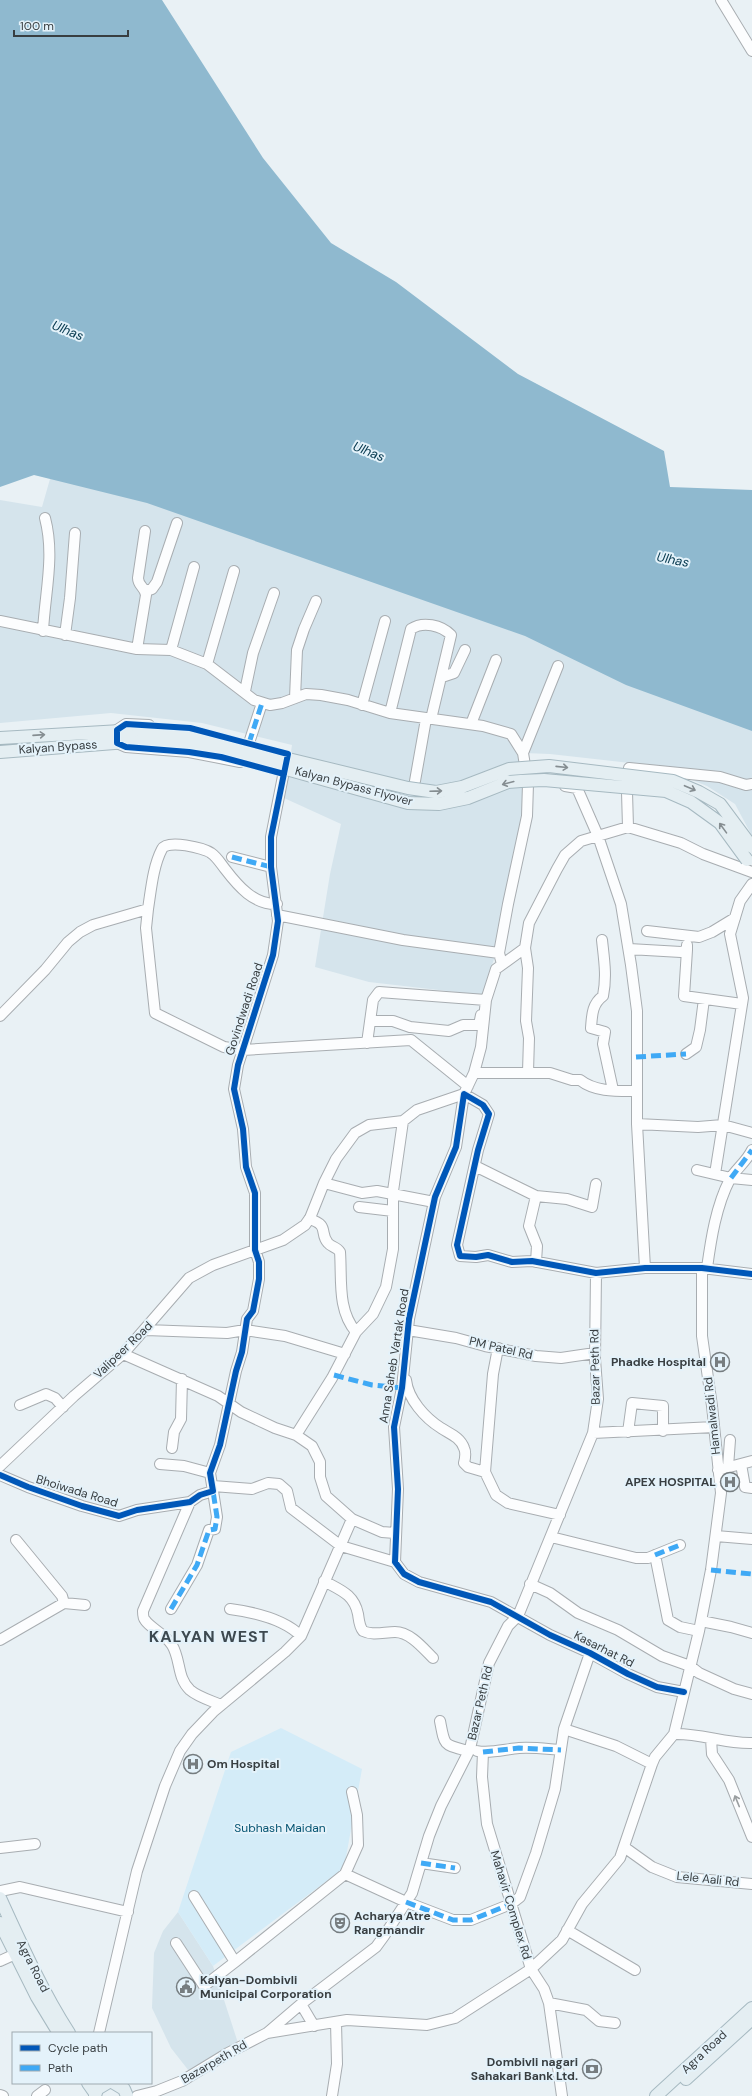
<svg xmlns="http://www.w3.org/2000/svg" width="752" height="2096" font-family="'DM Sans',sans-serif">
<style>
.built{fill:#d5e4ec}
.green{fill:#d4ecf8}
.water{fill:#8fb9cf}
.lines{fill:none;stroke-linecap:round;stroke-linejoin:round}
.minor-casing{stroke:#a8adb1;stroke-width:12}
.major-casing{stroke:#a6b9c1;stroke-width:14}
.minor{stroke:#fcfdfe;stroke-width:10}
.major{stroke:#e4eef2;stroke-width:12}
.major-bridge-casing{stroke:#a6b9c1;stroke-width:14;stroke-linecap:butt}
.major-bridge{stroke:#e4eef2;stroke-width:12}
.quiet{stroke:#3fa9f5;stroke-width:5;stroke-dasharray:10 5;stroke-linecap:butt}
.cycleway-casing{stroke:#e4f2fa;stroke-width:8}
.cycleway{stroke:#0057b8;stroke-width:6}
.oneway{stroke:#858d91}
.oneway2{stroke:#9a9ea0}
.labels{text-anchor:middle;stroke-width:4;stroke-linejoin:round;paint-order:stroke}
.street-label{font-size:12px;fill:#383e41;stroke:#e4f2fa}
.poi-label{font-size:12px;font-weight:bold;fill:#383e41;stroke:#e4f2fa;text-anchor:end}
.park-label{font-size:12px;fill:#065573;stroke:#e4f2fa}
.water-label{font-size:13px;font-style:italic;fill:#05384e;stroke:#e4f2fa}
.district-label{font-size:16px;font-weight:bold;letter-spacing:1px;fill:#3d4950;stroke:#e4f2fa}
</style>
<rect width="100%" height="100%" fill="#e9f1f5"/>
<path class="built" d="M56 458 752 721V836L735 804 707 786 657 766 550 754 524 753 533 810 504 952 494 959 482 995 369 982 315 967 330 874 341 824 284 798 292 745 202 723 111 713 0 723V500L42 507Z
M737 1475V1481H734L737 1482V1488H727V1476Z
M178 1912 213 1966 238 2043 189 2071 171 2048 152 2008 154 1953 163 1931Z"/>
<path class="green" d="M281 1728 362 1769 344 1868 213 1966 178 1912 231 1752Z"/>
<path class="water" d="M0 0H162L263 158 331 243 396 282 518 374 664 451 670 487 752 490V731L626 685 525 636 147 503 34 475 0 487Z"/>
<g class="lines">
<defs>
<path id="minor" d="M721 0 752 51
M146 591 152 589 157 582 177 523
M0 621 137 649 171 650 207 664 254 700 270 705 282 703 306 694 321 695 348 700 390 713 483 726 511 734 523 753 528 784 527 816 508 904 499 953 502 964
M43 631C45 592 55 556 45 518
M65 635 70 598 75 533
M137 649 146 595C145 587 138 586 138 578L145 531
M171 650 194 567
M207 664 234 571
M442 677 454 673 465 650
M245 691 253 653 274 593
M295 698 297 650 304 629 316 601
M362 705 385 621
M390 713 411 629C423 621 441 625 451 635L431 719
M471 724 496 660
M149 725 126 724 117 730V743L126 747 189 752 240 762
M249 743 262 703
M523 753 558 666
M415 781 426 719
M565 786 577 788 598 836 621 904 631 965 637 1011V1124L645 1268
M628 827 627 792 629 768 720 777 746 785 752 784
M232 857 271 867
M148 909C151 890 153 866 162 849 167 839 204 848 211 853 217 857 221 864 225 869 238 886 254 905 277 904
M277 915 403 940 499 953
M647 931 699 937 712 932 735 918
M602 940C604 959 607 976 603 996 592 1004 592 1015 591 1028L605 1032 603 1044 613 1090
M525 948 528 968 526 1021 529 1038 528 1072
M629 949 681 952 687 950V945
M687 950 684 996 742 1004
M0 1016 45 970 68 942 80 932 93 925 148 909 146 928 155 1013 224 1047 243 1050 411 1040 468 1086
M370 1021H393L410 1027 449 1031 463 1025H479L481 1015
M367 1043 373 1000 379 992 486 1000
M686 1054 696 1047 700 1030 704 999
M474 1073H550L572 1080H580C595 1092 617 1091 636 1091
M637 1124 698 1127 723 1125 752 1133
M475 1166 536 1196
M697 1170 731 1178 752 1180
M715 1174 743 998 730 934 740 901 752 884
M324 1183 362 1193 377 1191 434 1202
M359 1207 393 1211
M309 1219C330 1225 319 1233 328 1243 331 1247 337 1247 340 1252 342 1279 337 1310 356 1332
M536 1262 537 1246 529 1226 536 1196 567 1199 592 1207 596 1184
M707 1268C711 1239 716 1206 730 1179 736 1169 747 1161 752 1150
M146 1330 227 1333 245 1330 285 1336 345 1354
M408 1330 456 1338 485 1346 536 1356 561 1358 595 1353
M123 1354 218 1396 241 1412 275 1428 296 1435 312 1446 320 1462V1477L326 1496 352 1519 382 1532 395 1533
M406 1380C408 1399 425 1418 441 1428 450 1434 460 1437 464 1448 466 1452 465 1459 464 1463L468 1467 485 1472 496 1495 508 1503 560 1515
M20 1405 46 1394 55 1398 63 1407
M628 1432 632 1403 663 1406V1431
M593 1433 714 1427
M296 1435 332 1378 356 1332 373 1314 386 1287 393 1249V1191L403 1121
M172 1448 174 1432 181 1419 182 1379
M160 1464 184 1466 210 1473
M741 1464 745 1487 752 1488
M0 1466 74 1396 123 1354 189 1278 213 1265 283 1240 305 1225 310 1218 324 1183 336 1159 355 1133 369 1125 403 1121 417 1110 464 1094 474 1073 481 1047 486 1000 496 969 525 948 529 923 557 869 565 855 581 841 628 827 681 843 703 854 752 872
M728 1467 730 1440
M718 1470 752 1461
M485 1472 493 1374 498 1348
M0 1475 28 1487 82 1506 119 1516 137 1510 190 1502 200 1495 213 1491 210 1473 220 1445 236 1371 242 1352 247 1319 253 1311 259 1279V1262L255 1250V1193L246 1167 243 1129 234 1089 238 1065 273 955 278 921 271 867V837L286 761
M213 1486 252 1489 268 1483 279 1484 287 1491 291 1508 341 1546 395 1562
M190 1502 143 1611C143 1613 143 1618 145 1620 150 1628 165 1634 172 1645 181 1660 177 1678 190 1690 198 1697 212 1701 221 1705
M716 1536 752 1539
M551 1537 636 1558H648L680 1545
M16 1540 62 1596 64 1603
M655 1555 668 1620 680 1627 699 1631
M324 1581C340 1590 354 1594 358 1614 359 1620 359 1626 363 1631 373 1636 384 1632 395 1632 410 1632 423 1648 433 1658
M530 1584 550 1593 578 1613 618 1630 662 1656 690 1666 699 1673 734 1689 752 1694
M171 1609 197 1565 209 1530 215 1529 217 1517 213 1491
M230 1609C253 1612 283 1618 301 1636
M701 1621 731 1627 752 1633
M0 1640 64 1603 85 1605
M684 1692 657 1687 628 1674 590 1653 550 1635 491 1602 419 1582 404 1574 395 1562 398 1489 394 1427 402 1388 409 1319 435 1197 456 1147 464 1094 483 1105 489 1114 478 1150 457 1245 460 1256 476 1257 488 1255 512 1262 532 1261 596 1273 645 1268H702L752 1274
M440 1721C445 1747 443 1744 468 1751
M564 1729 616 1746 652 1764
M674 1734C700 1733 726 1744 752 1743
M711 1739 712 1754 729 1780 752 1837
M477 1751C489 1754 506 1749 519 1748 533 1747 547 1749 561 1750
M483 1752 482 1777 487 1824 531 1969 544 1989 549 2003 562 2096
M624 1847 652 1867 677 1877 752 1884
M0 1848 35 1844
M421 1863 455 1868
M345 1874 358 1845 357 1815 352 1792
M0 1891 20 1887 128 1912
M194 1896 235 1962 345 1874 406 1902 453 1920H471L511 1904 520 1897 536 1853 555 1789 564 1729 590 1653
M567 1930 635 1970
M176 1943 204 1986 235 1962
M0 1961 22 1951
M549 2003 586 2010 599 2021 615 2023
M301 2004 314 2026
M99 2033 137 1871 165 1786 180 1751 192 1734 213 1712 285 1652 301 1636 352 1519
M267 2033 347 2020 427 2025 455 2018 531 1969 562 1940 582 1904 620 1858 652 1764 655 1757 674 1734 699 1631 711 1570 721 1493 712 1406 702 1336V1268
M0 2095 3 2096
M37 2096 45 2090
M137 2096 157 2091 182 2081 228 2053 267 2033 301 2004 376 1947 384 1936 412 1893 429 1836 441 1806 470 1749 489 1663 508 1626 518 1616 593 1433 598 1399 595 1359 596 1273
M332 2096 337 2064 336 2022"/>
<path id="major" d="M0 738 138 730
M0 752 140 741
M0 1898C21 1944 42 1991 69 2033
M0 1923 37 1997 57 2030
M686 2079 752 2019
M88 2083 95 2093
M114 2083 124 2089 127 2096
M95 2096 97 2089 107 2083
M656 2096 752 2008"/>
</defs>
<use href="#minor" class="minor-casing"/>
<use href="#major" class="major-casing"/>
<use href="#minor" class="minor"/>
<use href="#major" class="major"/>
<defs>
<path id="major-bridge" d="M138 730 199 734 280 757 408 788 436 792 462 787 509 769 549 766 673 781 699 792 720 804 752 847
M140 741 197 744 408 803 439 804 468 798 508 782 521 781 544 780 666 791 691 802 720 823 747 860"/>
</defs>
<use href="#major-bridge" class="major-bridge-casing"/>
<use href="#major-bridge" class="major-bridge"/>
<path class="quiet" d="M249 743 262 703
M232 857 271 867
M636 1057 686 1054
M731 1178 752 1150
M334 1375 372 1385 402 1388
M655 1555 680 1545
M711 1570 752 1574
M171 1609 197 1565 209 1530 215 1529 217 1517 213 1491
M483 1752 519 1748 561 1750
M421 1863 455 1868
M406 1902 453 1920H471L511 1904"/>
<defs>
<path id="cycleway" d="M0 1475 28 1487 82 1506 119 1516 137 1510 190 1502 200 1495 213 1491 210 1473 220 1445 236 1371 242 1352 247 1319 253 1311 259 1279V1262L255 1250V1193L246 1167 243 1129 234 1089 238 1065 273 955 278 921 271 867V837L288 754 190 728 126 724 117 730V743L126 747 189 752 221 757 284 774
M684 1692 657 1687 628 1674 590 1653 550 1635 491 1602 419 1582 404 1574 395 1562 398 1489 394 1427 402 1388 409 1319 435 1197 456 1147 464 1094 483 1105 489 1114 478 1150 457 1245 460 1256 476 1257 488 1255 512 1262 532 1261 596 1273 645 1268H702L752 1274"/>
</defs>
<use href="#cycleway" class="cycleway-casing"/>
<use href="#cycleway" class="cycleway"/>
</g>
<defs><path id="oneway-shaft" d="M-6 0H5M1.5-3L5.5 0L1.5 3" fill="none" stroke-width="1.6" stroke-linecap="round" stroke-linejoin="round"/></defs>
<g class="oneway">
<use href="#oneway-shaft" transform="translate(39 735) rotate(-4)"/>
<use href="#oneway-shaft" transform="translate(562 767) rotate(6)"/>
<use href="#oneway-shaft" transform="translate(508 783) rotate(165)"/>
<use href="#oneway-shaft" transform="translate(690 788) rotate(23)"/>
<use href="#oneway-shaft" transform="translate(436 791) rotate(-2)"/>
<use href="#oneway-shaft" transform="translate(723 828) rotate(-126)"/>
</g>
<use class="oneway2" href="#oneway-shaft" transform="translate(737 1801) rotate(-112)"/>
<defs>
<symbol id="hospital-ring" viewBox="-11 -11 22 22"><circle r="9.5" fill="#e4f2fa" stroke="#767d80" stroke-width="1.5"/><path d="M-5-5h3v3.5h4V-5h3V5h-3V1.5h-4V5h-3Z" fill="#767d80"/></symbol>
<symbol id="theatre-ring" viewBox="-11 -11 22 22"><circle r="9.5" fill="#e4f2fa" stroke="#767d80" stroke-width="1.5"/><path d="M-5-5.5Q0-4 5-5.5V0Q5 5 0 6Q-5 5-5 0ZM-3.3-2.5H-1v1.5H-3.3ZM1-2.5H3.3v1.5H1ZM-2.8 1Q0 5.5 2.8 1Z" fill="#767d80"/></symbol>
<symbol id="civic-ring" viewBox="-11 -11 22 22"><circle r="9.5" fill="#e4f2fa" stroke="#767d80" stroke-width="1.5"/><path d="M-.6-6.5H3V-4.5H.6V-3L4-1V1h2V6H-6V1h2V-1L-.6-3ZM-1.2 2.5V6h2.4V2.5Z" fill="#767d80"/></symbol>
<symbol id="bank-ring" viewBox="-11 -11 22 22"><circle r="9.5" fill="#e4f2fa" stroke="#767d80" stroke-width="1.5"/><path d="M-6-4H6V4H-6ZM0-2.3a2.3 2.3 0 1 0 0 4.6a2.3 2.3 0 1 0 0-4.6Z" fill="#767d80"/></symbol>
</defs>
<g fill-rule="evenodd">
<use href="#hospital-ring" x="709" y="1351" width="22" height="22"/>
<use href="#hospital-ring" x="719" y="1471" width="22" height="22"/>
<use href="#hospital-ring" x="182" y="1753" width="22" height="22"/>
<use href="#theatre-ring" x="329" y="1912" width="22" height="22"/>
<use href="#civic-ring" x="175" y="1976" width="22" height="22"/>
<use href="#bank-ring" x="581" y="2058" width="22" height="22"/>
</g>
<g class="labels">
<g class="street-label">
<text transform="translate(58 747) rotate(-4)" y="4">Kalyan Bypass</text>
<text transform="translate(354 786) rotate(15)" y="4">Kalyan Bypass Flyover</text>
<text transform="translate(244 1009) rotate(-72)" y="4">Govindwadi Road</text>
<text transform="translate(501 1348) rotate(13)" y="4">PM Patel Rd</text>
<text transform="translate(123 1350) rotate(-44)" y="4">Valipeer Road</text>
<text transform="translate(394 1356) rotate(-81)" y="4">Anna Saheb Vartak Road</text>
<text transform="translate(595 1367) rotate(-91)" y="4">Bazar Peth Rd</text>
<text transform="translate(712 1416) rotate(-96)" y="4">Hamalwadi Rd</text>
<text transform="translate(77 1491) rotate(17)" y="4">Bhoiwada Road</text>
<text transform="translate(604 1649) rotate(27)" y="4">Kasarhat Rd</text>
<text transform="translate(480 1703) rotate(-77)" y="4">Bazar Peth Rd</text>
<text transform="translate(708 1879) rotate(6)" y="4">Lele Aali Rd</text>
<text transform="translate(511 1905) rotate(73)" y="4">Mahavir Complex Rd</text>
<text transform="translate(33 1966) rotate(63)" y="4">Agra Road</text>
<text transform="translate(704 2052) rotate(-43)" y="4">Agra Road</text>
<text transform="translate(214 2062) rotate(-30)" y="4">Bazarpeth Rd</text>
</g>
<g class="poi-label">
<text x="706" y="1366">Phadke Hospital</text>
<text x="716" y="1486">APEX HOSPITAL</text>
<text x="207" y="1768" text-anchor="start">Om Hospital</text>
<text x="354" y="1920" text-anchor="start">Acharya Atre<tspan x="354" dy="14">Rangmandir</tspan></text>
<text x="200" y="1984" text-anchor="start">Kalyan-Dombivli<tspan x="200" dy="14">Municipal Corporation</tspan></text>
<text x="578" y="2066">Dombivli nagari<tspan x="578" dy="14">Sahakari Bank Ltd.</tspan></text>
</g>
<g class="park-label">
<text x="280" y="1832">Subhash Maidan</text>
</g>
<g class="water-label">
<text transform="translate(68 330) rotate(22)" y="5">Ulhas</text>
<text transform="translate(369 451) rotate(22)" y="5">Ulhas</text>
<text transform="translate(673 559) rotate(11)" y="5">Ulhas</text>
</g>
<g class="district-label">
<text x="209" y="1642">KALYAN WEST</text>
</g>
</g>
<rect x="12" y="2032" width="140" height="52" fill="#e4f2fa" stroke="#9faab0"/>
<rect x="20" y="2045" width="20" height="6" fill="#0057b8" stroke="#9faab0"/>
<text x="48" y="2052" font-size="12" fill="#383e41">Cycle path</text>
<rect x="20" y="2065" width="20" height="6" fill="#3fa9f5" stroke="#9faab0"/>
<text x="48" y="2072" font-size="12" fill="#383e41">Path</text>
<path d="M14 30v6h114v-6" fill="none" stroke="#383e41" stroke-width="2"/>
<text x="20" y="30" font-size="12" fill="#383e41" stroke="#e4f2fa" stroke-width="3" paint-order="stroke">100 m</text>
</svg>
